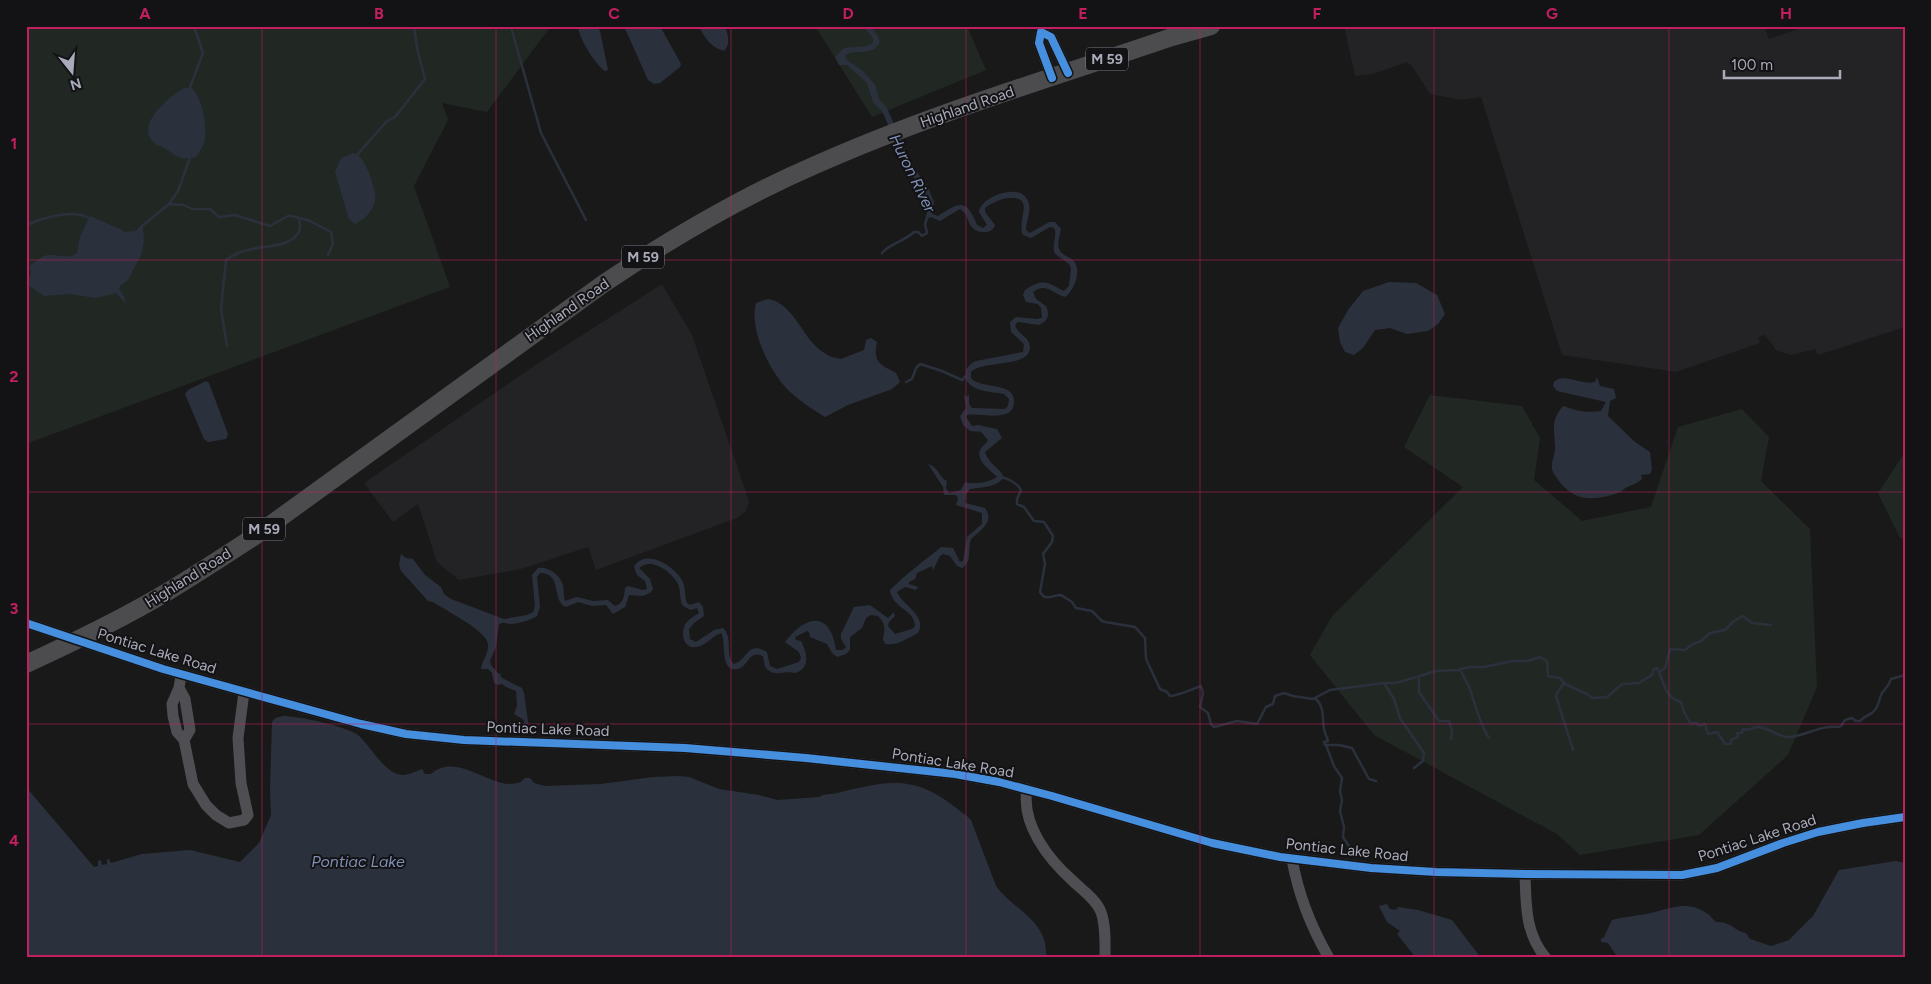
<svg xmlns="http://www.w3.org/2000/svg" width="1931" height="984" font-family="Figtree,sans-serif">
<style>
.built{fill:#232325}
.green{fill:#212823}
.water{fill:#2b313c}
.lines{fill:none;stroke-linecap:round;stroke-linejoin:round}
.stream{stroke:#2b313c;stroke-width:2.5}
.minor{stroke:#4f4f53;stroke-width:11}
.highway{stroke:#4c4c4f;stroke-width:18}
.cycleway-casing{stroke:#131315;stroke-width:11}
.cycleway{stroke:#468fdf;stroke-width:8}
.grid{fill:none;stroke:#c11f60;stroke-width:1;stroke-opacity:0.55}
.labels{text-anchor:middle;stroke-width:4;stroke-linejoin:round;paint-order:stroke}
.shield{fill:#131315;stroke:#7d7d88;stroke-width:1}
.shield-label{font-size:14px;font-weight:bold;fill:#aaabba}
.street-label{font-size:15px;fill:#aaabba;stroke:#131315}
.water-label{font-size:16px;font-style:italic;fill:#8090b6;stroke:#131315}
.neatline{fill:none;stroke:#c11f60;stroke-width:2}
.grid-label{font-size:16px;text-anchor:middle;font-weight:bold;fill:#c11f60}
</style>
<rect width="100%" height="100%" fill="#191919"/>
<path class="built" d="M1344 26H1764L1769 39 1808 26H1905V327L1818 355 1815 349 1791 355 1776 350 1765 335 1758 337 1760 343 1676 372 1562 355 1481 97 1461 100 1430 94 1412 66 1407 62 1373 74 1355 76Z
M662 284 692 335 749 501 746 511 737 518 596 570 588 547 521 569 459 580 437 562 418 504 393 522 364 483 537 364Z"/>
<path class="green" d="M26 26H551L487 112 442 103 448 120 414 186 450 287 26 444Z
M815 26H967L986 70 872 117Z
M1430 395 1522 406 1540 438 1534 480 1582 521 1651 507 1678 427 1742 409 1769 437 1761 481 1810 529 1817 687 1788 755 1699 835 1580 855 1557 834 1374 735 1310 655 1332 616 1463 487 1404 447Z
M1905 452V539L1900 538 1878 493Z"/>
<path class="water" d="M579 26H597L600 31 608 70 605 71C595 64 580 40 578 27Z
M624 26H660L681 64 680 67 660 83 654 84 648 80Z
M699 26H725C728 36 731 43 724 51 711 47 705 39 699 26Z
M863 26H870L877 35 880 42C872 58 855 47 845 56L847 60 863 71 875 85 879 99 887 108 910 161 929 190 934 202 932 214 938 216C960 202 966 198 977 225L983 228 987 225 979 212C981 196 1019 183 1027 199 1033 209 1026 220 1026 230L1030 233 1049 222H1055L1061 229C1060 236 1057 241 1059 249 1062 256 1069 256 1074 261 1082 271 1074 291 1065 297 1053 294 1046 282 1033 292L1036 299 1046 306C1050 315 1048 321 1039 325L1018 322 1015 325C1017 334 1030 337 1030 347 1030 369 983 359 971 372V378C981 390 1015 381 1014 402 1013 424 980 412 967 415L966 417 972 426 978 425 997 429 1002 438 985 452C988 464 999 467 1004 477 996 488 982 487 970 489L966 494 965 503 985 508C995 522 980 531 971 539 967 550 973 561 962 568L957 566 950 556 943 554 940 556 933 570 932 566 917 573 915 579 909 582V584L918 587 916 590 905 587 897 592C902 605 928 616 918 633 908 638 897 646 885 644L883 639C885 629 886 624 878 616L871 615 866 618 862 628 850 637V650L846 654 837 657 832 653 827 644 810 637 809 632 807 631 795 637 796 640 801 641C807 652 811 669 795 673 783 670 774 678 765 667L763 656C748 649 749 667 737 669 719 672 727 641 721 633 712 636 706 646 696 647 683 649 680 632 686 623 689 619 694 616 699 613L697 608 691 610 683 606C679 599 681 590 678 584 671 571 651 557 639 568L650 579 653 589 650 593 643 596 629 595 625 607 613 614 606 605 592 606 578 602 566 607C551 601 563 573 540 573L537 577 540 607 537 616C531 620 520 623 512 624 506 624 505 621 499 624L496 647 490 661 491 665 499 674 502 673 500 675 502 678 522 688 524 693 529 729V735H524V720L514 714 517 706 516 691 506 687 502 684 498 685 494 683 492 673 488 669H481C482 661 489 653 488 644 487 631 445 610 433 602L428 601 401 571 399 565 401 554 406 558 413 559 425 575 441 587 444 594 451 599 504 619 527 615 533 612 535 606 532 575 538 568C548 566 560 575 563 585 564 590 563 595 565 601L577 597 593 601 608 600 615 606C624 603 624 597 625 588L628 586 643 590 647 589 645 581 637 575 634 567C645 548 673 565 682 580 686 587 684 595 687 603L690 605 699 602 703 607 704 616 694 623 689 629 690 639 696 642 714 630 723 628C734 639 724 654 734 664 748 660 747 640 767 652L770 666 777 669 799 662 801 658 799 652 785 642C806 615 830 610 836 650H843L846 647 841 639V634L854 607 870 605 888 618 894 612 895 616 889 622 888 626 895 634 912 629 915 626C914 608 893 610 890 590 906 574 924 561 941 547L953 548 960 562 963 561 967 537 982 524V513L956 505 958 498 956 495H944L943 487 928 464C939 467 939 478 947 481L946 488 949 493 961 490 965 482C974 485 990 482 997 477 991 470 976 462 980 450 982 446 986 444 988 440 977 428 985 433 970 431L963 425 960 416 966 408 964 394 966 397 969 395V404L972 408 1005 409 1008 406 1009 399 1004 394C991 391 975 393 966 380V369L972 363 976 361 1023 352 1024 344 1011 332 1010 322 1016 317 1036 319 1042 318 1041 308 1038 304 1026 302 1023 295 1025 290C1044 277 1048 283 1064 291L1069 286 1071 268 1069 264 1055 254C1051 245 1058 236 1054 228L1050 227 1031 238 1023 235C1016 221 1036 197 1010 198 1002 198 991 203 985 208V212L995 225C992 235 977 234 971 226 967 220 968 214 960 209L940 221 931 217 925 220 929 205 927 199 906 165 882 111 873 102 867 83 847 65H839L835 57 844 48 867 46 873 43V38Z
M184 88H192C202 98 207 125 205 139 204 145 199 152 196 157 177 161 179 156 164 148 162 146 159 146 157 145 131 127 169 97 184 88Z
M354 153C354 154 360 157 360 157 367 164 377 192 375 201 372 212 364 220 355 224L349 219 335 172 341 158Z
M90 216 120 229 124 232 136 231 141 225 143 227 144 240 141 255 128 280 121 285 119 289 124 296 126 304 116 293 96 298 69 294 44 296 27 284 31 275 30 266C36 261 40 257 48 255 58 254 69 260 77 253L80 237Z
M1389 282 1416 283 1437 295 1445 314 1438 324 1428 331 1407 334 1390 328 1375 330 1363 348 1354 355 1345 352 1340 342 1338 328 1348 310 1363 291Z
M768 299C796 304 802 341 826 354 830 357 836 358 841 359L864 350 866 340 871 338 877 342C873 362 879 364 896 373L900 382 892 389 848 405 825 417C812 409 798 400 787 389 769 370 749 329 756 303Z
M1597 377 1600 386 1614 389 1616 398 1610 401 1608 416 1635 442 1650 452 1652 469 1650 474 1641 475 1642 479C1636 485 1625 486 1621 492 1598 500 1576 504 1559 481 1557 477 1552 473 1552 468 1551 461 1556 453 1555 446 1554 428 1551 420 1563 406 1578 411 1584 413 1601 411L1606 402 1557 391 1553 386 1554 382C1565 372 1581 386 1595 382Z
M206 381 209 383 228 434 226 439 208 442 204 439 185 394 188 390Z
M283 716C298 716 345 726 358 735 371 746 385 775 403 775 409 775 417 771 422 769L425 774H431C454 753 484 782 509 784 513 784 517 783 521 782L525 778H530L534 783 545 786 601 784 653 777 679 776 689 777 719 789 759 795 777 800 819 797C825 793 831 795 837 793 889 780 915 774 959 810 963 814 967 815 971 820L996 886C1014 911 1049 920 1046 958H26V787L94 867 98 866V861L101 860 102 865 107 864V860L109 859 111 863 142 854 190 850 240 862 259 843 271 815 270 790 272 722 275 718Z
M1896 861 1905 863V958H1618L1608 943 1601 942V939L1604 937 1612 920C1623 917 1635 916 1646 914 1668 910 1686 898 1708 914 1711 916 1713 920 1716 922 1733 922 1734 931 1746 933L1750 939 1771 946 1789 940 1813 916 1839 870Z
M1387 904 1390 909 1396 910 1398 907 1418 910 1452 920 1481 958H1416L1397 934 1400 931 1387 922 1379 906Z"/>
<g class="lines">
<path class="stream" d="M513 26 511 27 541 133 586 220
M189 90 203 53 194 26
M356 156 387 121 395 117 425 79 417 48 414 26
M169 204 184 205 192 209H210L219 217 235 215 270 226 288 216H292L310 221 331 232 333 244 328 255
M26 225C43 218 71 209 89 218
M142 226 169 204 178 191 191 155
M882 253C890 243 905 241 914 232H918L922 236 927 233 925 224 927 218
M227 346 221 309 226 260C233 254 243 251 252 249 266 246 307 246 299 220
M906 382 912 379 916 368 920 364 942 371 962 380 966 376
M1000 477C1008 478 1017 483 1021 490L1017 499V504L1024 507 1034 521 1044 522 1053 536 1052 542 1043 554 1045 564 1040 592C1046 602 1052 595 1061 595L1072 602 1076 608 1092 611 1102 621 1105 622 1135 627 1145 638 1146 659 1160 689 1167 692 1170 696C1177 696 1193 689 1201 686L1203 693 1200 707 1208 713 1211 724 1214 727 1237 721 1257 724 1266 707 1273 704 1275 696 1284 693 1293 696 1313 699 1330 690 1384 683H1396L1436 671 1458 670 1469 667H1484L1513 661H1528L1540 657 1547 661 1548 676 1560 678 1565 684 1587 694 1592 698 1607 697 1622 684 1639 683 1652 675 1654 669 1657 668C1664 680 1664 698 1681 702L1684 712 1690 723H1697L1699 726 1705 724 1708 734 1717 732 1725 744H1731V740L1738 737 1737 733H1742L1743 729C1750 731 1752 727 1758 727 1770 728 1779 738 1791 737 1807 735 1821 725 1838 727L1841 726 1845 720 1852 718 1856 721H1860C1864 716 1868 716 1873 712 1880 706 1878 700 1882 693 1886 688 1889 686 1891 679L1905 675
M1461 669C1462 676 1466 680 1469 687 1476 705 1478 721 1489 738
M1659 672 1665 668 1670 649 1685 650 1693 644 1701 641 1710 633 1725 630 1734 621 1743 616 1752 623 1771 625
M1419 676V692L1439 721H1449L1452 730 1451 739
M1384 683 1394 699 1400 718 1424 753 1423 761 1414 768
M1564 683 1557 693 1556 696 1573 750
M1315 698C1325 707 1322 718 1324 729 1325 734 1327 737 1328 741L1324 742 1325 745
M1326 745 1334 766 1342 778 1340 791 1342 800 1340 811 1344 827 1343 837 1354 854
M1326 745H1339L1352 748 1369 779 1376 781"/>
<path class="minor" d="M1052 78 1039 43 1041 32 1051 37 1068 73
M26 623 163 669 361 724 406 734 464 740 685 748 806 758 955 774 999 782 1052 796 1212 843 1280 857 1371 868 1436 872 1525 874 1682 875 1717 868 1783 843 1818 832 1863 823 1905 817
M181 675 179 688 172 704 173 716 177 732 184 740 193 784 206 805 216 815 229 823 244 820 248 815 241 783 238 738 244 692
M179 688 185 699 190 730 184 740
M1027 789C1021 824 1048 859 1073 881 1082 890 1096 899 1101 912 1106 926 1105 944 1105 958
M1292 859C1298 893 1311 927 1329 958
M1525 874C1526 904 1525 934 1546 958"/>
<path class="highway" d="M26 664C74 642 122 619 167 592 197 574 226 555 255 536L603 284C670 239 739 198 813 166 929 114 1052 78 1172 37L1211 26"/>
<defs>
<path id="cycleway" d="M1052 78 1039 43 1041 32 1051 37 1068 73
M26 623 163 669 361 724 406 734 464 740 685 748 806 758 955 774 999 782 1052 796 1212 843 1280 857 1371 868 1436 872 1525 874 1682 875 1717 868 1783 843 1818 832 1863 823 1905 817"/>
</defs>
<use href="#cycleway" class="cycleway-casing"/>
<use href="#cycleway" class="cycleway"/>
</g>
<path class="grid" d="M262 26V958M496 26V958M731 26V958M966 26V958M1200 26V958M1434 26V958M1669 26V958M26 260H1905M26 492H1905M26 724H1905"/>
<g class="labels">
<g class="shield">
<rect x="1086" y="47.5" width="42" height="23" rx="4"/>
<rect x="622" y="245.5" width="42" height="23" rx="4"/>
<rect x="243" y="517.5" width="42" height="23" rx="4"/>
</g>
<g class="shield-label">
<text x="1107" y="64">M 59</text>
<text x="643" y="262">M 59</text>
<text x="264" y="534">M 59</text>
</g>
<g class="street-label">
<text transform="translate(967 107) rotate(-19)" y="5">Highland Road</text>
<text transform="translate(567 310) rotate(-35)" y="5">Highland Road</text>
<text transform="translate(188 578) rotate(-32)" y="5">Highland Road</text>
<text transform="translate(157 651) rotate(17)" y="5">Pontiac Lake Road</text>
<text transform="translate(548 729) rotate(2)" y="5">Pontiac Lake Road</text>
<text transform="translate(953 763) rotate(9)" y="5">Pontiac Lake Road</text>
<text transform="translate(1757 838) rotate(-18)" y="5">Pontiac Lake Road</text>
<text transform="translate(1347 850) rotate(6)" y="5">Pontiac Lake Road</text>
</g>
<g class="water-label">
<text transform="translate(913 173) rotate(64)" y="6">Huron River</text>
<text x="358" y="867">Pontiac Lake</text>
</g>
</g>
<rect width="1931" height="984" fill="none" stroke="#131315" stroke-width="55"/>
<g transform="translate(72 72) rotate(163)" stroke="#131315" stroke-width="4" paint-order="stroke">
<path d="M0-4L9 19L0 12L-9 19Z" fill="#aaabba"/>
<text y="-8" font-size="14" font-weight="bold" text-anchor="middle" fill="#aaabba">N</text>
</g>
<path d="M1724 70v8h116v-8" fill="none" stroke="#aaabba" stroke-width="2.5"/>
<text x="1731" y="70" font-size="15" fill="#aaabba" stroke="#131315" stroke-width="4" paint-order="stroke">100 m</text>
<rect x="28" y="28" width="1876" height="928" class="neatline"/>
<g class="grid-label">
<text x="145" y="19">A</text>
<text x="379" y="19">B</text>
<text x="614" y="19">C</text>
<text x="848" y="19">D</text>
<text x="1083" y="19">E</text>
<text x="1317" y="19">F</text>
<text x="1552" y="19">G</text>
<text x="1786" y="19">H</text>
<text x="14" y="149">1</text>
<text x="14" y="382">2</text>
<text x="14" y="614">3</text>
<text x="14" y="846">4</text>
</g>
</svg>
